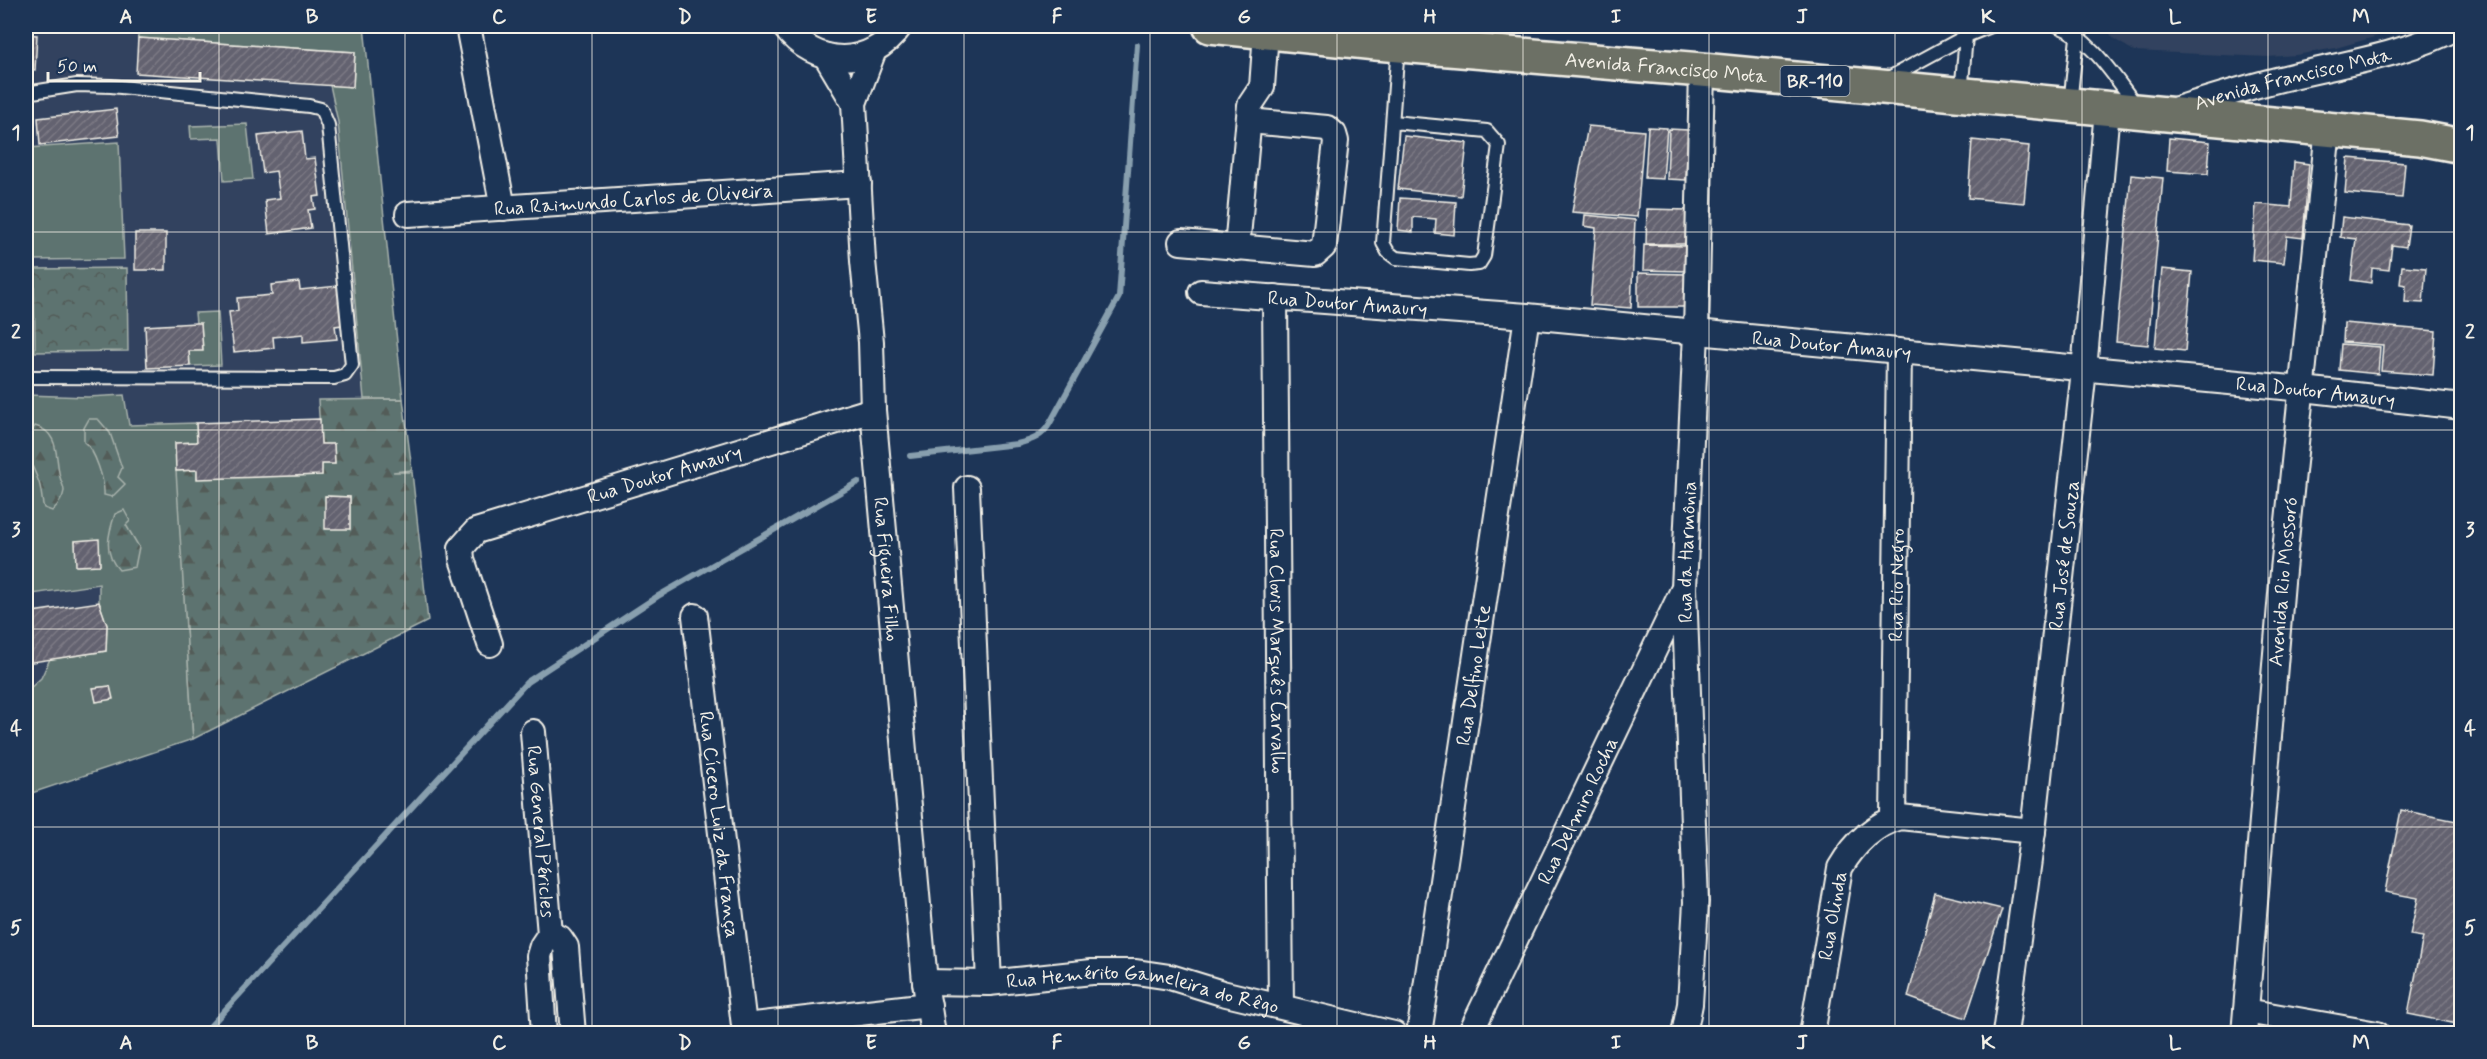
<svg xmlns="http://www.w3.org/2000/svg" width="2487" height="1059" font-family="Mynerve,sans-serif">
<style>
.built{fill:#32425e}
.green{fill:#5d736f;stroke:#a8b2ac;stroke-width:1.5;fill-rule:evenodd}
.forest{fill:url(#forest-firs);stroke:#a8b2ac;stroke-width:1.5;fill-rule:evenodd}
.park{fill:url(#park-crowns);stroke:#a8b2ac;stroke-width:1.5}
.lines{fill:none;stroke-linecap:round;stroke-linejoin:round}
.stream{stroke:#889fae;stroke-width:6}
.building{fill:url(#building-hatch);stroke:#f4f1e8;stroke-width:1.5}
.lane-casing{stroke:#f4f1e8;stroke-width:16}
.street-casing{stroke:#f4f1e8;stroke-width:28}
.primary-casing{stroke:#f4f1e8;stroke-width:38}
.lane{stroke:#1d3557;stroke-width:12}
.street{stroke:#1d3557;stroke-width:24}
.primary{stroke:#6c7065;stroke-width:33}
.grid{fill:none;stroke:#f4f1e8;stroke-width:1.5;stroke-opacity:0.55}
.labels{text-anchor:middle;stroke-width:4.5;stroke-linejoin:round;paint-order:stroke}
.shield{fill:#1d3557;stroke:#b4b9bc;stroke-width:1.5}
.shield-label{font-size:18px;font-weight:bold;fill:#f4f1e8}
.street-label{font-size:20px;fill:#f4f1e8;stroke:#1d3557}
.neatline{fill:none;stroke:#f4f1e8;stroke-width:2}
.grid-label{font-size:20px;text-anchor:middle;font-weight:bold;fill:#f4f1e8}
</style>
<defs>
<pattern id="forest-firs" width="22" height="20" patternUnits="userSpaceOnUse" patternTransform="scale(1.5)"><rect width="22" height="20" fill="#5d736f"/><path d="M5 1l3.5 6h-7zM16 11l3.5 6h-7z" fill="#525b58"/></pattern>
<pattern id="park-crowns" width="20" height="18" patternUnits="userSpaceOnUse" patternTransform="scale(1.5)"><rect width="20" height="18" fill="#5d736f"/><path d="M2 6a3 3 0 1 1 6 0M12 15a3 3 0 1 1 6 0" fill="none" stroke="#525b58"/></pattern>
<pattern id="building-hatch" width="6" height="6" patternUnits="userSpaceOnUse" patternTransform="scale(1.5)"><rect width="6" height="6" fill="#64626f"/><path d="M-1 1l2-2M0 6l6-6M5 7l2-2" fill="none" stroke="#7b7984"/></pattern>
</defs>
<rect width="100%" height="100%" fill="#1d3557"/>
<filter id="ink" filterUnits="userSpaceOnUse"><feTurbulence type="fractalNoise" baseFrequency=".0167" numOctaves="2"/><feDisplacementMap in="SourceGraphic" scale="12" xChannelSelector="R" yChannelSelector="G"/><feConvolveMatrix kernelMatrix="1 2 1 2 8 2 1 2 1" color-interpolation-filters="sRGB"/></filter>
<g filter="url(#ink)">
<path class="built" d="M26 26H364L386 253 428 621 193 739 26 795Z
M2104 26H2413L2336 48 2296 55 2268 57 2134 51 2114 39Z"/>
<path class="green" d="M138 26H364L403 399H364L338 122 330 85 353 87 355 52 138 38Z
M247 124 253 179 224 181 221 138 191 139 190 126Z
M119 142 124 259 31 260 27 148Z
M218 312 221 365 190 366 189 351 203 350 201 324 196 323 195 313Z
M26 395 88 397 124 395 129 425 196 423 197 442 175 443 193 739 26 795V692L41 678 50 659 106 651 107 625 99 602V584L26 595ZM98 540 100 565 77 566 75 541ZM110 686 112 699 96 702 94 688Z"/>
<path class="forest" d="M403 399 412 470 393 472H412L428 621 193 739 176 471 197 470V478L322 475V464H335L334 444H321L318 400ZM326 496 350 497V529Z
M89 419H98L110 433 122 468 118 477 125 484 112 497 104 495C105 482 95 449 84 442V428Z
M35 426C60 432 55 457 60 477 61 482 64 486 64 491 63 499 58 505 52 511L44 508C41 499 42 488 38 480 31 460 18 447 35 426Z
M124 510 130 521 126 525 139 547 135 567 119 570C103 553 108 535 115 514Z"/>
<path class="park" d="M127 268 128 351 35 352 34 269Z"/>
<g class="lines">
<path class="stream" d="M910 456 1017 444C1033 440 1042 437 1050 423L1119 297 1137 45
M203 1034 527 682 658 596 858 482"/>
</g>
<path class="building" d="M26 34 37 35 35 70 26 69Z
M138 38 355 52 353 87 136 73Z
M116 109 119 136 40 145 38 118Z
M1588 126 1644 131 1637 217 1572 212Z
M1648 127 1667 128 1663 179 1645 178Z
M1669 129 1688 130 1686 180 1667 179Z
M302 131 305 159 315 158 320 196 313 197 315 209 308 210 311 228 269 234 265 200 280 198 276 171 263 173 258 136Z
M1404 136 1467 143 1461 196 1398 189Z
M2169 138 2210 142 2208 174 2167 171Z
M1972 140 2029 146 2024 203 1968 198Z
M2348 158 2405 163 2402 198 2345 193Z
M2294 162 2309 164 2303 238 2287 236 2284 263 2252 260 2256 204 2291 207Z
M2131 175 2163 178 2148 345 2116 342Z
M1400 198 1456 202 1454 235 1435 233 1436 219 1413 217V232L1398 230Z
M1647 209 1688 210 1687 244H1646Z
M1585 215 1635 220 1631 308 1590 305 1596 228 1584 226Z
M2342 217 2409 225 2406 247 2392 245 2389 270 2372 268 2371 283 2351 280 2356 239 2340 237Z
M135 233H166V270H135Z
M1644 245 1687 246V271L1643 270Z
M2402 266 2426 268 2423 303 2405 302 2406 285 2400 284Z
M2162 269 2192 272 2185 351 2155 348Z
M1638 273 1689 274V307H1638Z
M299 282 300 290 338 286 342 325 335 326 337 339 303 342V334L273 337 274 348 234 352 229 312 238 311 237 298 272 295 271 285Z
M196 323H201L203 351H189L190 366 147 368 145 326Z
M2344 323 2436 331 2433 375 2381 371 2383 345 2343 342Z
M2341 344 2380 347 2378 374 2339 370Z
M320 419 321 444H334L335 464H322V475L197 479V470L176 471 175 443 197 442 196 423Z
M325 496 350 497V529H325Z
M99 539 100 565 76 566 75 541Z
M99 602 107 625 106 651 26 663V613Z
M110 686 113 699 96 702 93 688Z
M2401 810 2462 822V1025L2408 1014 2423 937 2410 935 2418 898 2385 892Z
M1935 893 2002 909 1966 1018 1908 997Z"/>
<g class="lines">
<defs>
<path id="lane" d="M2058 26C2091 38 2115 78 2136 105
M1885 80 1966 36 1991 26
M26 93 77 85 111 86 309 106 321 109 328 125 352 365 345 375 334 378 26 377
M1961 94 1966 36
M2070 105 2077 37
M1393 122 1487 131 1499 145 1484 256 1479 264 1469 265 1396 258 1388 252 1383 243 1398 46"/>
<g id="street">
<path d="M468 26 503 208"/>
<path d="M784 26C815 68 870 69 900 26"/>
<path id="s1" d="M874 50 854 103 863 261 871 342 873 410 925 982 933 1034"/>
<path d="M826 56 854 103"/>
<path id="s2" d="M2174 110C2212 98 2250 86 2289 77 2347 63 2408 54 2460 26"/>
<path id="s3" d="M408 214 859 184"/>
<path d="M1181 242 1315 254 1324 246 1336 141 1334 134 1327 128 1249 121"/>
<path d="M1237 248 1250 105 1262 87 1266 32"/>
<path id="s4" d="M1201 292 1527 316 2303 389 2462 407"/>
<path id="s5" d="M1275 297 1281 1006"/>
<path d="M967 488 989 983"/>
<path id="s6" d="M695 616 745 1034"/>
<path id="s7" d="M490 644 462 559 461 548 476 531 873 410"/>
<path id="s8" d="M533 732 550 934 542 946 539 956 544 1034"/>
<path id="s9" d="M1893 819 1899 352"/>
<path d="M550 934 560 938 566 947 573 1034"/>
<path id="s10" d="M925 982 989 983 1092 972H1136L1170 977 1222 993 1394 1034"/>
<path d="M2246 1011 2377 1034"/>
<path d="M745 1026 929 1005"/>
<path id="s11" d="M1419 1034 1527 316"/>
<path id="s12" d="M1470 1034 1682 592"/>
<path id="s13" d="M1684 1034 1690 1004 1696 902 1684 588 1696 333 1702 70"/>
<path id="s14" d="M1812 1034 1840 868C1854 844 1873 825 1900 817L2033 831"/>
<path id="s15" d="M2005 1034 2033 831 2084 370 2107 110"/>
<path id="s16" d="M2244 1034 2283 570 2328 129"/>
</g>
<g id="primary">
<path id="s17" d="M1210 26 1376 43 1702 70 2420 138 2462 146"/>
</g>
</defs>
<use href="#lane" class="lane-casing"/>
<use href="#street" class="street-casing"/>
<use href="#primary" class="primary-casing"/>
<use href="#lane" class="lane"/>
<use href="#street" class="street"/>
<use href="#primary" class="primary"/>
</g>
</g>
<path class="grid" d="M219 26V1034M405 26V1034M592 26V1034M778 26V1034M964 26V1034M1150 26V1034M1337 26V1034M1523 26V1034M1709 26V1034M1895 26V1034M2082 26V1034M2268 26V1034M26 232H2462M26 430H2462M26 629H2462M26 827H2462"/>
<g class="labels">
<rect class="shield" x="1780.5" y="66" width="69" height="30" rx="4.5"/>
<g class="shield-label">
<text x="1815" y="87">BR-110</text>
</g>
<g class="street-label">
<text dy="7" stroke="none"><textPath href="#s17" startOffset="458">Avenida Francisco Mota</textPath></text>
<text dy="7" stroke="none"><textPath href="#s2" startOffset="123">Avenida Francisco Mota</textPath></text>
<text dy="7" stroke="none"><textPath href="#s3" startOffset="226">Rua Raimundo Carlos de Oliveira</textPath></text>
<text dy="7" stroke="none"><textPath href="#s4" startOffset="147">Rua Doutor Amaury</textPath></text>
<text dy="7" stroke="none"><textPath href="#s4" startOffset="633">Rua Doutor Amaury</textPath></text>
<text dy="7" stroke="none"><textPath href="#s4" startOffset="1119">Rua Doutor Amaury</textPath></text>
<text dy="7" stroke="none"><textPath href="#s7" startOffset="320">Rua Doutor Amaury</textPath></text>
<text dy="7" stroke="none"><textPath href="#s13" startOffset="483">Rua da Harmônia</textPath></text>
<text dy="7" stroke="none"><textPath href="#s15" startOffset="482">Rua José de Souza</textPath></text>
<text dy="7" stroke="none"><textPath href="#s1" startOffset="524">Rua Figueira Filho</textPath></text>
<text dy="7" stroke="none"><textPath href="#s16" startOffset="454">Avenida Rio Mossoró</textPath></text>
<text dy="7" stroke="none"><textPath href="#s9" startOffset="234">Rua Rio Negro</textPath></text>
<text dy="7" stroke="none"><textPath href="#s5" startOffset="354">Rua Clovis Marquês Carvalho</textPath></text>
<text dy="7" stroke="none"><textPath href="#s11" startOffset="363">Rua Delfino Leite</textPath></text>
<text dy="7" stroke="none"><textPath href="#s12" startOffset="248">Rua Delmiro Rocha</textPath></text>
<text dy="7" stroke="none"><textPath href="#s6" startOffset="210">Rua Cícero Luiz da França</textPath></text>
<text dy="7" stroke="none"><textPath href="#s8" startOffset="100">Rua General Péricles</textPath></text>
<text dy="7" stroke="none"><textPath href="#s14" startOffset="120">Rua Olinda</textPath></text>
<text dy="7" stroke="none"><textPath href="#s10" startOffset="220">Rua Hemérito Gameleira do Rêgo</textPath></text>
</g>
</g>
<rect width="2487" height="1059" fill="none" stroke="#1d3557" stroke-width="66"/>
<path d="M48 72v9h152v-9" fill="none" stroke="#f4f1e8" stroke-width="3"/>
<text x="57" y="72" font-size="18" fill="#f4f1e8" stroke="#1d3557" stroke-width="4.5" paint-order="stroke">50 m</text>
<rect x="33" y="33" width="2421" height="993" class="neatline"/>
<g class="grid-label">
<text x="126" y="23">A</text>
<text x="312" y="23">B</text>
<text x="499" y="23">C</text>
<text x="685" y="23">D</text>
<text x="871" y="23">E</text>
<text x="1057" y="23">F</text>
<text x="1244" y="23">G</text>
<text x="1430" y="23">H</text>
<text x="1616" y="23">I</text>
<text x="1802" y="23">J</text>
<text x="1988" y="23">K</text>
<text x="2175" y="23">L</text>
<text x="2361" y="23">M</text>
<text x="16" y="139">1</text>
<text x="2470" y="139">1</text>
<text x="16" y="338">2</text>
<text x="2470" y="338">2</text>
<text x="16" y="536">3</text>
<text x="2470" y="536">3</text>
<text x="16" y="735">4</text>
<text x="2470" y="735">4</text>
<text x="16" y="934">5</text>
<text x="2470" y="934">5</text>
<text x="126" y="1049">A</text>
<text x="312" y="1049">B</text>
<text x="499" y="1049">C</text>
<text x="685" y="1049">D</text>
<text x="871" y="1049">E</text>
<text x="1057" y="1049">F</text>
<text x="1244" y="1049">G</text>
<text x="1430" y="1049">H</text>
<text x="1616" y="1049">I</text>
<text x="1802" y="1049">J</text>
<text x="1988" y="1049">K</text>
<text x="2175" y="1049">L</text>
<text x="2361" y="1049">M</text>
</g>
</svg>
